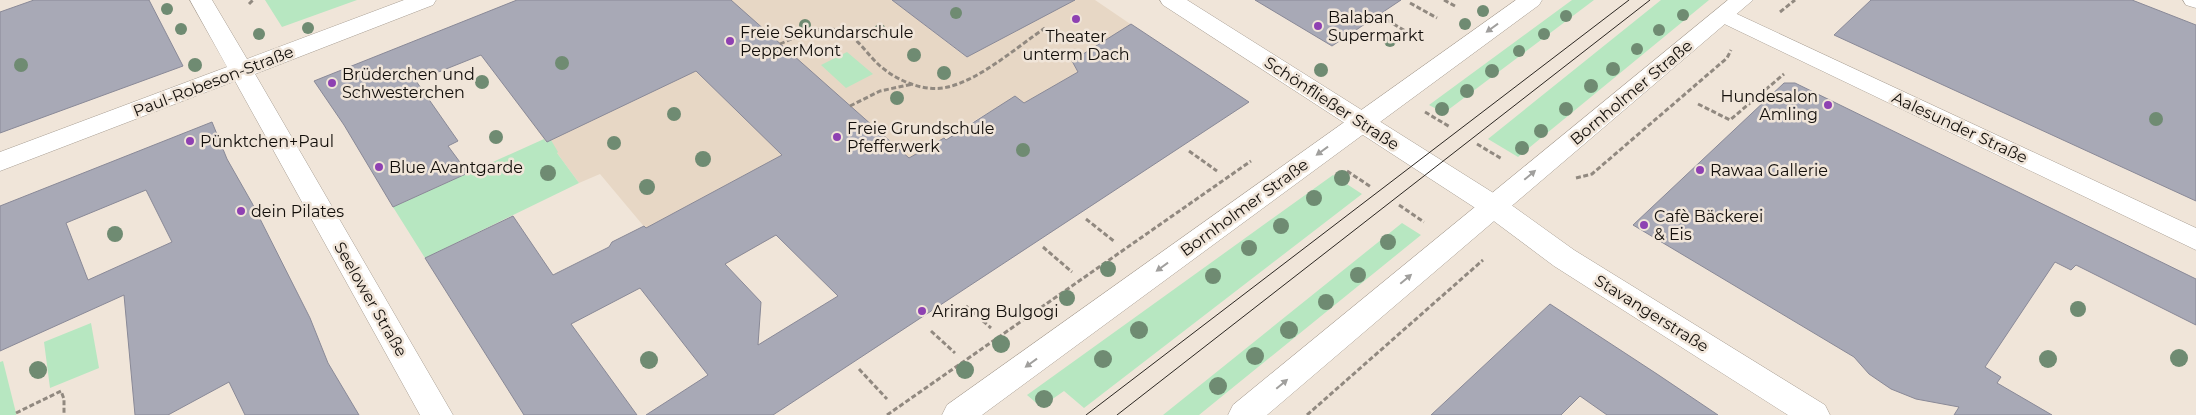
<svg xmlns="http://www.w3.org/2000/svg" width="2196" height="415" font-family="Montserrat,sans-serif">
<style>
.built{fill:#e7d7c5}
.green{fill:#b7e7c1}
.building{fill:#a8a9b6;stroke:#898997;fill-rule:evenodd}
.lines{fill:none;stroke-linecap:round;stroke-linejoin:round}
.minor-casing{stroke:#a89e93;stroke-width:1}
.major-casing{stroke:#a89e93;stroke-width:1}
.path{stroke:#918980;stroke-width:3;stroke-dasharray:5 2.5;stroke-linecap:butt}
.minor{fill:#fff;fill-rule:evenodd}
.major{fill:#fff;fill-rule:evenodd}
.tram{stroke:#2b2621;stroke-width:1}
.tree{fill:#6f8b72}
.oneway{fill:#a09f9d}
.poi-dot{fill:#8e41b2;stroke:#f0e5d9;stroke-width:2}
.labels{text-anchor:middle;stroke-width:5;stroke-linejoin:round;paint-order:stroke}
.poi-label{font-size:16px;fill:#120e0a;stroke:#f0e5d9;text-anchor:start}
.street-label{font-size:16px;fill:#120e0a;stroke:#f0e5d9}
</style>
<rect width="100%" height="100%" fill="#f0e5d9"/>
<path class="built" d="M732 0H892L966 57 1075 0H1095L1145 34 1024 103 991 111 723 266 662 248 600 174 579 183 557 153 551 140 546 142 512 96Z"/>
<path class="green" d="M265 0H357L282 27Z
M1572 0H1594L1444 113 1429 105Z
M1661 0H1709L1518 157 1488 139Z
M847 52 873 74 846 88 821 65Z
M544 139 546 142 551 140 558 152 557 153 579 183 425 258 393 207Z
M1333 175 1362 194 1084 408 1064 391 1041 407 1027 395Z
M1402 223 1421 235 1199 415H1163Z
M91 323 99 368 50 388 44 342Z
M3 361 16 413V415H0V362Z"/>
<path class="building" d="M34 0H149L183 66 0 133V12Z
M517 0H731L909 158 944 138 946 140 1015 96 1024 103 1078 72 1072 61 1131 24 1249 102 773 415H646L708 375 640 288 571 324 637 415H524L425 258 513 216 553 275 609 247 612 242 644 226 646 228 782 155 696 71 547 142 481 55 416 81 458 141 448 146 468 173 393 207 344 125 314 81ZM776 235 838 296 758 345 761 302 725 264Z
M892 0H1075L967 57Z
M1255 0H1401L1332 46Z
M1871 0H2132L2196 25V201L1834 35Z
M1784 83H1795L2196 279V325L2076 265 2071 270 2055 262 1985 367 2001 377 1997 383 2052 415H1954L1959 407 1916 399 1891 389 1869 374 1854 357 1633 225Z
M212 122 227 159 252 203 310 318 328 363 359 415H245L229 382 168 415H135L124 295 0 351V206ZM146 190 172 242 88 280 66 223Z
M1550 304 1657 374 1718 415H1607L1580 396 1561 415H1431Z"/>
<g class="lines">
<defs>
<path id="minor" d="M190 0H212L247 59 404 0H436L433 5 255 74 453 415H420L235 81 0 171V152L227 67Z
M1160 0H1187L1503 199 1574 250 1825 405 1830 415H1788L1554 266 1483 213 1163 5Z
M2183 0H2196V8L2186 5Z
M1724 8 2196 228V250L1716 20 1712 15 1716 10Z"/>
<path id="major" d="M1516 0H1542L1539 5 982 415H942L947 405Z
M1728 0H1753L1267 415H1228L1233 405Z"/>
</defs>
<use href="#minor" class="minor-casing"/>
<use href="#major" class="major-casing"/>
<path class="path" d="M1444 0 1455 6
M1410 3 1437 18
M249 4 253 0
M1780 12 1795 0
M1387 20 1412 35
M780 44C796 37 813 28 830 29 854 30 863 50 878 64 895 80 924 93 948 87 981 79 1017 47 1045 28
M1698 104 1730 120 1784 74
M850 106 880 91 913 84
M1425 112 1450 127
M1477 144 1502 159
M1189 151 1217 171
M1347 171 1371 187
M1576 178 1592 174 1727 58 1731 50
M1399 205 1424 222
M1086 219 1115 242
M1043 247 1072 272
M966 306 991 328
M931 331 955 353
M859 369 887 399
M16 413 61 391 64 399V415
M887 415 1251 161
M1307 415 1483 260"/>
<use href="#minor" class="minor"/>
<use href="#major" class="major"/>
<path class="tram" d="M1086 415 1629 0
M1117 415 1650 0"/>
</g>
<g class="tree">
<circle cx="167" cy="9" r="6"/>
<circle cx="1483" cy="11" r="6"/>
<circle cx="956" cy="13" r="6"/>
<circle cx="1683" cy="15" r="6"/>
<circle cx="1566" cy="16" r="6"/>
<circle cx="1465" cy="24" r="6"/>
<circle cx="805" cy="25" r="6"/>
<circle cx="308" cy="28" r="6"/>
<circle cx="181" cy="29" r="6"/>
<circle cx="880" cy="30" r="6"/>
<circle cx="1659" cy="30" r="6"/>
<circle cx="259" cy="34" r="6"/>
<circle cx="1544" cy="34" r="6"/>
<circle cx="1390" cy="41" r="6"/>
<circle cx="1637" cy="49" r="6"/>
<circle cx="1519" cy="51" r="6"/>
<circle cx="914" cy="55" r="7"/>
<circle cx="562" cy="63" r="7"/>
<circle cx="21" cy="65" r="7"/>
<circle cx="195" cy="65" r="7"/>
<circle cx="1613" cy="69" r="7"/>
<circle cx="1321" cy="70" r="7"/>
<circle cx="1492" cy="71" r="7"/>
<circle cx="944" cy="73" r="7"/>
<circle cx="482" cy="82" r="7"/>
<circle cx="1591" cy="86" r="7"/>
<circle cx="1467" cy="91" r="7"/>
<circle cx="897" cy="98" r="7"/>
<circle cx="1442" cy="109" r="7"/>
<circle cx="1566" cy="109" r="7"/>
<circle cx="674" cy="114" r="7"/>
<circle cx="2156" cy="119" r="7"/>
<circle cx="1541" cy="131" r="7"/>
<circle cx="496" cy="137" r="7"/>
<circle cx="614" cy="143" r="7"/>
<circle cx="1522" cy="148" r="7"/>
<circle cx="1023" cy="150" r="7"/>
<circle cx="703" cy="159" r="8"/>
<circle cx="548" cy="173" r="8"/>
<circle cx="1342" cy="178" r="8"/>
<circle cx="647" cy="187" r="8"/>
<circle cx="1314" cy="198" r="8"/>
<circle cx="1281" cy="226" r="8"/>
<circle cx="115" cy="234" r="8"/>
<circle cx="1388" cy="242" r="8"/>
<circle cx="1249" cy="248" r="8"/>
<circle cx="1108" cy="269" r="8"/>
<circle cx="1358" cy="275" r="8"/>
<circle cx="1213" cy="276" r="8"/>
<circle cx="1067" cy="298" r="8"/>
<circle cx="1326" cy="302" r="8"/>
<circle cx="2078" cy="309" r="8"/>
<circle cx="1139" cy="330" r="9"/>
<circle cx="1289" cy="330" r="9"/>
<circle cx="1001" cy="344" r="9"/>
<circle cx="1255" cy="356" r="9"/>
<circle cx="2179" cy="358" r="9"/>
<circle cx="1103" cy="359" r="9"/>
<circle cx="2048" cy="359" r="9"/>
<circle cx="649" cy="360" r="9"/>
<circle cx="38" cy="370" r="9"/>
<circle cx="965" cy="370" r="9"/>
<circle cx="1218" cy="386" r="9"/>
<circle cx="1044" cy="399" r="9"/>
</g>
<defs><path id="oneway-solid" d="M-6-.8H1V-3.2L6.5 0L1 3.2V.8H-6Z" transform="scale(1.25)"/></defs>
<g class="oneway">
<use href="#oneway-solid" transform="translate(1492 28) rotate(144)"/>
<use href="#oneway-solid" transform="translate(1322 151) rotate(144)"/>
<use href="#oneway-solid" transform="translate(1530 175) rotate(-40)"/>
<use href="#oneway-solid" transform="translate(1162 267) rotate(144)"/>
<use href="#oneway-solid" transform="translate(1406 279) rotate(-40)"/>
<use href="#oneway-solid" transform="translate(1031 363) rotate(144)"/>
<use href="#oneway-solid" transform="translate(1282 384) rotate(-40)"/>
</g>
<g class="poi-dot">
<circle cx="1076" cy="19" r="5"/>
<circle cx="1318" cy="26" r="5"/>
<circle cx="730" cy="41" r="5"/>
<circle cx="332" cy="83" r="5"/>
<circle cx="1828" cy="105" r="5"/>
<circle cx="837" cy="137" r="5"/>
<circle cx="190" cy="141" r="5"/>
<circle cx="379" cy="167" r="5"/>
<circle cx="1700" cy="170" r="5"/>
<circle cx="241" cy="211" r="5"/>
<circle cx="1644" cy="225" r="5"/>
<circle cx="922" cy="311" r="5"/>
</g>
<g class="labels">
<g class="poi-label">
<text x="1328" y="23">Balaban<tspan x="1328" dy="18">Supermarkt</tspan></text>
<text x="740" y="38">Freie Sekundarschule<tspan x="740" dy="18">PepperMont</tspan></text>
<text x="1076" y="42" text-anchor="middle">Theater<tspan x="1076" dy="18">unterm Dach</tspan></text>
<text x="342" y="80">Brüderchen und<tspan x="342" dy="18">Schwesterchen</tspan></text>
<text x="1818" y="102" text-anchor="end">Hundesalon<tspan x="1818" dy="18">Amling</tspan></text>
<text x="847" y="134">Freie Grundschule<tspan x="847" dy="18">Pfefferwerk</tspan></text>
<text x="200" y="147">Pünktchen+Paul</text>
<text x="389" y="173">Blue Avantgarde</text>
<text x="1710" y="176">Rawaa Gallerie</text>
<text x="251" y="217">dein Pilates</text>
<text x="1654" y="222">Cafè Bäckerei<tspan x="1654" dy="18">&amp; Eis</tspan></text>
<text x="932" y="317">Arirang Bulgogi</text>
</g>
<g class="street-label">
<text transform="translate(213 81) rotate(-21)" y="6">Paul-Robeson-Straße</text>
<text transform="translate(1631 92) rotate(-40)" y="6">Bornholmer Straße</text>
<text transform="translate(1332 103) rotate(33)" y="6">Schönfließer Straße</text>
<text transform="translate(1960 127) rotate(25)" y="6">Aalesunder Straße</text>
<text transform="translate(1244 207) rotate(-36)" y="6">Bornholmer Straße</text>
<text transform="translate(371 299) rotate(60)" y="6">Seelower Straße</text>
<text transform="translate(1652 313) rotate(32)" y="6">Stavangerstraße</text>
</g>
</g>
</svg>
